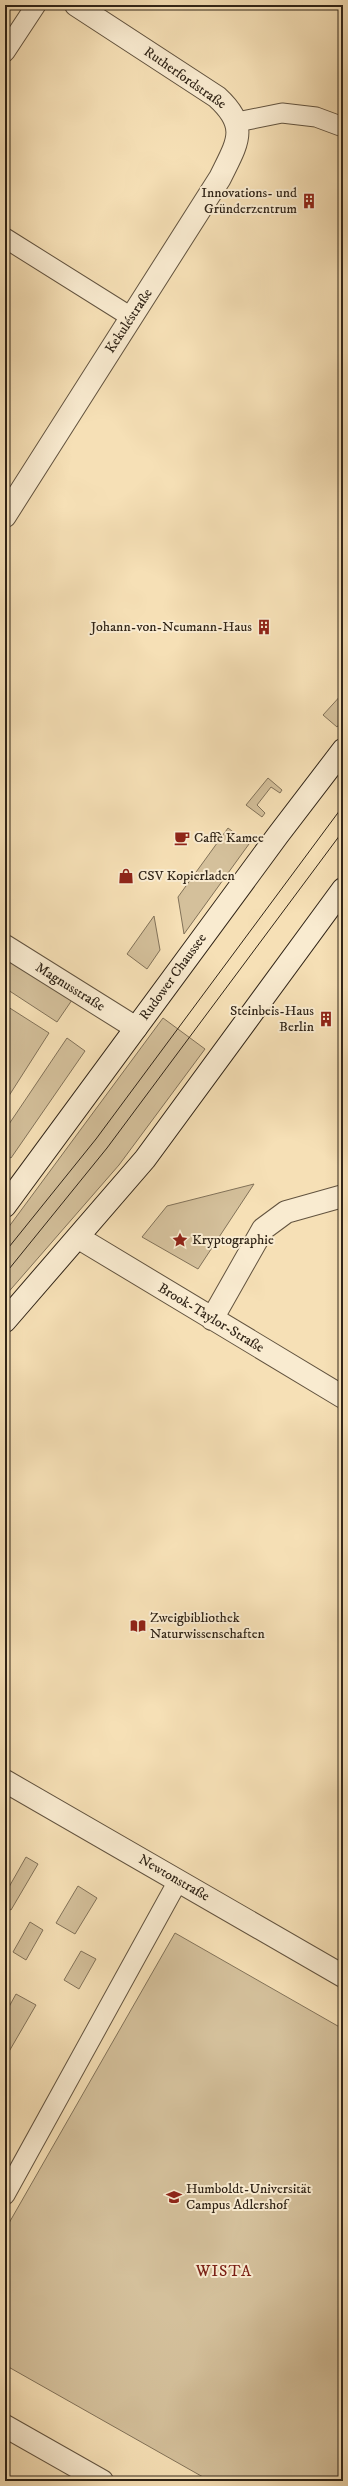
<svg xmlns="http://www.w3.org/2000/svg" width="348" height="2486" viewBox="0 0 348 2486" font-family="'IM FELL DW Pica',serif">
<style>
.green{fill:#d4c09b;stroke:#827259}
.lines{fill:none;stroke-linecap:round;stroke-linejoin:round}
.lane-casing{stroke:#62533f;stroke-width:21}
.street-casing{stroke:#62533f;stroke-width:24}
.secondary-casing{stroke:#302417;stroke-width:24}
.lane{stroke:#f9ebd0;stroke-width:19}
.street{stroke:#f9ebd0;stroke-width:22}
.secondary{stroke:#f9ebd0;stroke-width:22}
.tram{stroke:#302417;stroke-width:1}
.labels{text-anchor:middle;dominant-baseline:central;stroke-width:4;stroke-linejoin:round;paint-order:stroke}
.street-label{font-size:14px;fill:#302417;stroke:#f9ebd0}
.poi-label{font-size:14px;fill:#302417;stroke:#f9ebd0;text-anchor:start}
.quarter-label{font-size:16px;letter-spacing:1px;fill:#7a1f14;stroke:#f9ebd0}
</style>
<rect width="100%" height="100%" fill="#f6e0b6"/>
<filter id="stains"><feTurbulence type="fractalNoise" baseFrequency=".005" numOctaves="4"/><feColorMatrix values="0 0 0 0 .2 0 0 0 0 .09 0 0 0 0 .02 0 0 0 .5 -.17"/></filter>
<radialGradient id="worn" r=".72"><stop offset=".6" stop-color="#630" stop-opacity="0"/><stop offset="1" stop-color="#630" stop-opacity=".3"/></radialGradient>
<path class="green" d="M 343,693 L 343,719 L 337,727 L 323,715 Z
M 268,778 L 282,790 L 280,793 L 271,787 L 257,805 L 265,813 L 262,817 L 246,805 Z
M 228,828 L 249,844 L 184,934 L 178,897 Z
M 154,916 L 160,950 L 147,969 L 127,954 Z
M 5,958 L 72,1000 L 57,1022 L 5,988 Z
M 5,1005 L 49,1033 L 5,1102 Z
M 163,1018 L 205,1049 L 119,1165 L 5,1296 L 5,1232 Z
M 67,1038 L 85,1051 L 11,1158 L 5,1154 L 5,1130 Z
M 254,1184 L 198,1269 L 142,1237 L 167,1206 Z
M 26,1857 L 38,1864 L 11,1910 L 5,1907 L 5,1894 Z
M 78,1886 L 97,1898 L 75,1934 L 56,1923 Z
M 30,1922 L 43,1930 L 26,1960 L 13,1952 Z
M 175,1933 L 343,2029 L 343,2481 L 210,2481 L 5,2365 L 5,2230 Z
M 81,1951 L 96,1959 L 79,1989 L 64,1980 Z
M 16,1994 L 36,2005 L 7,2055 L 5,2054 L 5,2014 Z"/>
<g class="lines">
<defs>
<path id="lane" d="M 5,52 L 36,5
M 237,122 L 282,113 L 316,117 L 343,127
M 5,238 L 131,317
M 5,2195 L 178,1881"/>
<path id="street" d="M 5,516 L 220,178 C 237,143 250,127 217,97 L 76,5
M 5,946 L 136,1028
M 79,1238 L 343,1397
M 212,1319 L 263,1229 L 286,1212 L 343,1196
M 5,1781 L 343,1976
M 5,2426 L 102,2481"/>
<path id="secondary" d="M 5,1206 L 278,835 L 343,750
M 5,1321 L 145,1159 L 343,889"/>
</defs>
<use href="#lane" class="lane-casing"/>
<use href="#street" class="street-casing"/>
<use href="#secondary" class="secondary-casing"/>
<use href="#lane" class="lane"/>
<use href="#street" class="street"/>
<use href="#secondary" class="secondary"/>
<path class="tram" d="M 5,1252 L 96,1139 L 343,806
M 5,1274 L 107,1148 L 343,831"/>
</g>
<defs>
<symbol id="building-bare" viewBox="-9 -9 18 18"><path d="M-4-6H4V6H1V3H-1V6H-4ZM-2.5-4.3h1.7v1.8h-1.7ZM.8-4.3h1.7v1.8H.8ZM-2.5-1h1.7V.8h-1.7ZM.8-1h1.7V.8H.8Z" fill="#8f2418" stroke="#f9ebd0" stroke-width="2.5" paint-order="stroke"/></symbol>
<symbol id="cafe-bare" viewBox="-9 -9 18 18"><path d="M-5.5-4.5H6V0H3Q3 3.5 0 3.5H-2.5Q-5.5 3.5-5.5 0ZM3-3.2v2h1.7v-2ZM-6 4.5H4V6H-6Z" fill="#8f2418" stroke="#f9ebd0" stroke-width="2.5" paint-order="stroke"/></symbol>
<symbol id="shop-bare" viewBox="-9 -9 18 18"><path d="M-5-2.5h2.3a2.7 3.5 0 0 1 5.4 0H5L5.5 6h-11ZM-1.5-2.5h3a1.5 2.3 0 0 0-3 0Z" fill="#8f2418" stroke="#f9ebd0" stroke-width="2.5" paint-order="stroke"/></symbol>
<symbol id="sight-bare" viewBox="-9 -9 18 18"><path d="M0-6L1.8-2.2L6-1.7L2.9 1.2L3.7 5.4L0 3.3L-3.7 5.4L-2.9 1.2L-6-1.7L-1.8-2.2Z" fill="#8f2418" stroke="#f9ebd0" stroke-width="2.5" paint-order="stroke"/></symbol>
<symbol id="library-bare" viewBox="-9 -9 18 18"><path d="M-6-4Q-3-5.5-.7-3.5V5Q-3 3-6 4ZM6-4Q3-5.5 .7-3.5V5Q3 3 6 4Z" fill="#8f2418" stroke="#f9ebd0" stroke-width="2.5" paint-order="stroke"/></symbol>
<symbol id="university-bare" viewBox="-9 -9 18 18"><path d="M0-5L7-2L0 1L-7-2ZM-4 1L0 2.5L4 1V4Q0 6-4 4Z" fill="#8f2418" stroke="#f9ebd0" stroke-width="2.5" paint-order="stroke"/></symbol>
</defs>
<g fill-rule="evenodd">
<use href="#building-bare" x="298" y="190" width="22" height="22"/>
<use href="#building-bare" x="253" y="616" width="22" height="22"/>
<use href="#cafe-bare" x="171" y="827" width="22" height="22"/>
<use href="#shop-bare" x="115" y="865" width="22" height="22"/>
<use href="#building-bare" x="315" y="1008" width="22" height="22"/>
<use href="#sight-bare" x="169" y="1229" width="22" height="22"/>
<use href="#library-bare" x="127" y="1615" width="22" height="22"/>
<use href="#university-bare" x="163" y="2186" width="22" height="22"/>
</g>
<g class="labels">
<g class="street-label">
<text transform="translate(185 78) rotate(35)">Rutherfordstraße</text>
<text transform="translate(129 321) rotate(-57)">Kekuléstraße</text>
<text transform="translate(173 977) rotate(-54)">Rudower Chaussee</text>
<text transform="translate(70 987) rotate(32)">Magnusstraße</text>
<text transform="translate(211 1318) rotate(31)">Brook-Taylor-Straße</text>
<text transform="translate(174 1878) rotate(30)">Newtonstraße</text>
</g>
<g class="poi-label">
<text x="297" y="193" text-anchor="end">Innovations- und<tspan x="297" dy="16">Gründerzentrum</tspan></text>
<text x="252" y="627" text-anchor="end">Johann-von-Neumann-Haus</text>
<text x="194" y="838">Caffè Kamee</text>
<text x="138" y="876">CSV Kopierladen</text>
<text x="314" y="1011" text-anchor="end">Steinbeis-Haus<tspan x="314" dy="16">Berlin</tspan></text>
<text x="192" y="1240">Kryptographie</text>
<text x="150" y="1618">Zweigbibliothek<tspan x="150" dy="16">Naturwissenschaften</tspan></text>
<text x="186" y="2189">Humboldt-Universität<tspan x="186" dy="16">Campus Adlershof</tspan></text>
</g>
<g class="quarter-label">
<text x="224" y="2271">WISTA</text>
</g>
</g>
<rect width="348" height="2486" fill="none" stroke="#f6e0b6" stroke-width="20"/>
<rect x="6" y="6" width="336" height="2474" fill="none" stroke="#302417" stroke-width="2"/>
<rect x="10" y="10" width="328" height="2466" fill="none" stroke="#302417"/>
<rect width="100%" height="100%" filter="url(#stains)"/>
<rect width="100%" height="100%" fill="url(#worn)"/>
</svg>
